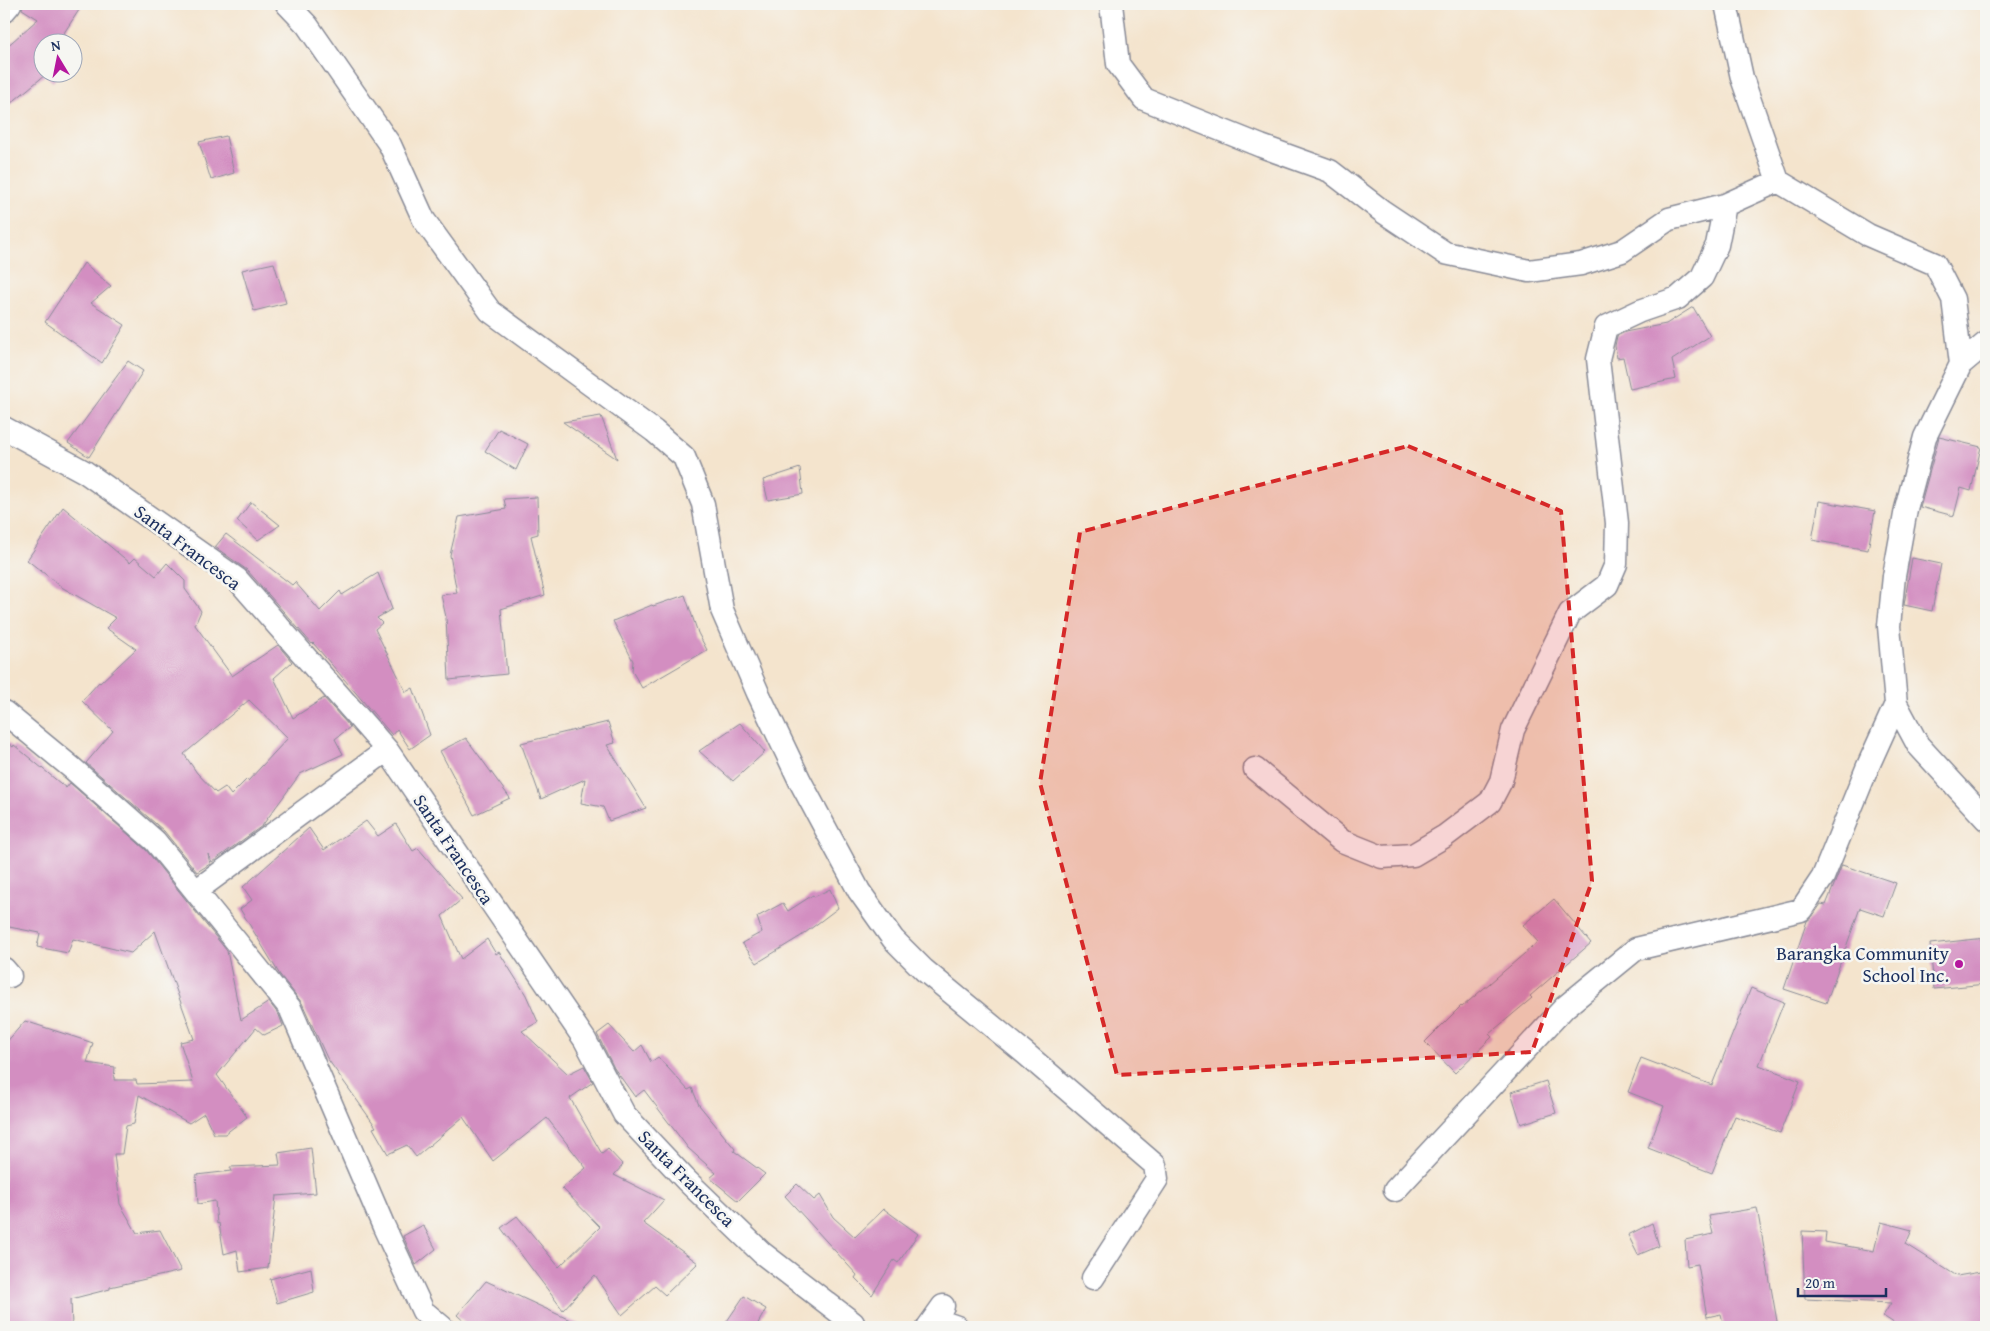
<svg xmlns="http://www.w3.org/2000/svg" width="1990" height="1331" viewBox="0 0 1990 1331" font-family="'Gentium Book Plus',serif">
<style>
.building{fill:#d38ec1;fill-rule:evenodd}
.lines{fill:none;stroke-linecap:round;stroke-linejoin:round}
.minor-casing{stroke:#888a96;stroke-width:25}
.minor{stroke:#fff;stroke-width:22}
.marked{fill:#d62828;fill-opacity:0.2;stroke:#d62828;stroke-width:4;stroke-dasharray:10 6;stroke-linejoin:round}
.poi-dot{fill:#b5179e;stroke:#f6f6f2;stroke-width:2}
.labels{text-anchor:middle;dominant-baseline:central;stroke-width:5;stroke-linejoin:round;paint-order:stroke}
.street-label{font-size:19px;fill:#1b2f5e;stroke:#f6f6f2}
.poi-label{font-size:19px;fill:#1b2f5e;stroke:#f6f6f2;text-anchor:end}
</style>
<rect width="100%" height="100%" fill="#f6f6f2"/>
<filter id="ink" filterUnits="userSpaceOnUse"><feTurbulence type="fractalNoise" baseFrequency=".02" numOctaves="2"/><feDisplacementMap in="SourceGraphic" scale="10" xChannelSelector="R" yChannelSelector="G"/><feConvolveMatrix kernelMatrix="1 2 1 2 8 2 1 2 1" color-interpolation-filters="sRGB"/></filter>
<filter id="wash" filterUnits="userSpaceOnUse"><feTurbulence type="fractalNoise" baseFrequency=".0096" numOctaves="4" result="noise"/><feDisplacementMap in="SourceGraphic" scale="20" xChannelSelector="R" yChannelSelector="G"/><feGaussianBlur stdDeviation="1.12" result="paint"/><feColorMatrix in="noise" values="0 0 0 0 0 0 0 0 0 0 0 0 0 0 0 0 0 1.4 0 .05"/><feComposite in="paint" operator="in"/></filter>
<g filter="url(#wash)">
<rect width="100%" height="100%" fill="#f4e4cd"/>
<g id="blocks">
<path class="building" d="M 23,4 L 83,4 L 58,42 L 42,42 L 42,72 L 60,72 L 53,82 L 45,75 L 4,109 L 4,49 L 38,19 L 22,9 Z
M 226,136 L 234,173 L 211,180 L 199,142 Z
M 84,263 L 111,286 L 91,303 L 125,325 L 102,363 L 45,322 Z
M 274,263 L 286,303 L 254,311 L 242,270 Z
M 1693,307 L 1710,336 L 1672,360 L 1676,379 L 1630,389 L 1623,357 L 1617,358 L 1615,346 L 1617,336 L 1625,332 L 1666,324 Z
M 128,361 L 143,371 L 89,457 L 68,443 Z
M 601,416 L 617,459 L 563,422 Z
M 499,429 L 528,444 L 516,470 L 485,451 Z
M 1939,437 L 1981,447 L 1971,491 L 1961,488 L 1954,516 L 1920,507 Z
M 800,468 L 803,494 L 768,500 L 763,480 Z
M 537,497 L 538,534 L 531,536 L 545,595 L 501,609 L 507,674 L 449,680 L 446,617 L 441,595 L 457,593 L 450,555 L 459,517 L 506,509 L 504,499 Z
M 1819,501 L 1875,511 L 1868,550 L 1812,540 Z
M 251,502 L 280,525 L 258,540 L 237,521 Z
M 63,507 L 130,563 L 135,558 L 156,576 L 167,563 L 185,581 L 185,589 L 201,611 L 195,625 L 232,676 L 278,645 L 292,662 L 274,678 L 293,718 L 324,698 L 350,727 L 335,739 L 343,754 L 300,774 L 262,826 L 212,862 L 208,854 L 210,864 L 197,872 L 164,831 L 86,763 L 113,731 L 82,701 L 99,682 L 100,683 L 136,649 L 106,628 L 116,618 L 63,588 L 27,560 ZM 249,700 L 288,738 L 248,781 L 247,779 L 231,795 L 225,787 L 216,793 L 197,773 L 184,754 Z
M 226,534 L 292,585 L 295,582 L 320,611 L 340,591 L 342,595 L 378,573 L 392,609 L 377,618 L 382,623 L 375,629 L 406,692 L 413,688 L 430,735 L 410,749 L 397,729 L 392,735 L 313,643 L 312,644 L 247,570 L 215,547 Z
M 1912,558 L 1941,564 L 1932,611 L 1904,605 Z
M 685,595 L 698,633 L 707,650 L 642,688 L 632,671 L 633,661 L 613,621 L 652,605 L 653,606 Z
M 608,722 L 615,743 L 607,745 L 646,808 L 609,821 L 603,807 L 581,803 L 585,779 L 541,799 L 521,743 Z
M 740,723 L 765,752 L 733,781 L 699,751 Z
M 466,738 L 510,798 L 474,815 L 440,751 Z
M 4,740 L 13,747 L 14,745 L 66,788 L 70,783 L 146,850 L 227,951 L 241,1020 L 269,1002 L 279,1015 L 283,1026 L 264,1035 L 256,1028 L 217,1075 L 247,1117 L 225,1134 L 214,1134 L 204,1113 L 189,1123 L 139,1095 L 134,1124 L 126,1126 L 122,1154 L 114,1154 L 120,1204 L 137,1233 L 160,1230 L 181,1271 L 110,1287 L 110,1289 L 71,1299 L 72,1327 L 4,1327 L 4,1045 L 25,1021 L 93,1043 L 87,1063 L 115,1067 L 114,1080 L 136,1080 L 137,1084 L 193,1082 L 180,1042 L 194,1039 L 155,931 L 131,953 L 73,939 L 68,953 L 37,947 L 40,933 L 4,926 Z
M 366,821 L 378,836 L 396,824 L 413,851 L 418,848 L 462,899 L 442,916 L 461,959 L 487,939 L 496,954 L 499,952 L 526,995 L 538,1022 L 522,1031 L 568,1074 L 584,1066 L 593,1082 L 570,1098 L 602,1154 L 608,1149 L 623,1165 L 614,1175 L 664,1200 L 643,1223 L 698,1263 L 665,1295 L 655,1286 L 622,1315 L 595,1275 L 563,1310 L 501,1228 L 517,1216 L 559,1267 L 600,1227 L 562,1188 L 586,1168 L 547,1118 L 493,1161 L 463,1117 L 416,1157 L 407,1145 L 388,1154 L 373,1128 L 376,1127 L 327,1058 L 302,1003 L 280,975 L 240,909 L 252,900 L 243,887 L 309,828 L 324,850 Z
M 1842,865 L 1896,883 L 1884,916 L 1860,908 L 1826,1003 L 1784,989 L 1807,921 L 1812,917 L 1821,904 L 1826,905 Z
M 830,889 L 838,908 L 801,936 L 757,963 L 742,943 L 762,932 L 757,917 L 783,903 L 788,911 L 813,895 L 814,897 Z
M 1554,899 L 1591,943 L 1530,996 L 1532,998 L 1489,1034 L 1492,1037 L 1455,1073 L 1425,1042 L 1461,1006 L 1462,1007 L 1538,942 L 1523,925 Z
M 1986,938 L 1986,984 L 1934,989 L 1930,944 Z
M 1751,988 L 1784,1002 L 1759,1065 L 1800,1081 L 1780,1133 L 1735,1116 L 1712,1173 L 1648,1148 L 1664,1106 L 1628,1092 L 1641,1058 L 1712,1085 Z
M 609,1025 L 634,1052 L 642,1045 L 651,1062 L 658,1057 L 688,1090 L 692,1088 L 699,1105 L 735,1149 L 734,1151 L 765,1174 L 738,1201 L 710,1178 L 716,1173 L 688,1148 L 644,1090 L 635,1097 L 614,1068 L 597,1034 Z
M 1546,1081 L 1556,1113 L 1521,1124 L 1511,1092 Z
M 311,1148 L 316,1193 L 276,1196 L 268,1268 L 240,1272 L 237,1250 L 224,1254 L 219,1223 L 217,1224 L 215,1201 L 198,1204 L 196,1175 L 232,1171 L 230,1167 L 280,1165 L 278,1153 Z
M 797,1184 L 814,1200 L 820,1195 L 833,1217 L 855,1237 L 884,1209 L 918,1234 L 898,1263 L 894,1260 L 872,1295 L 855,1278 L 857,1275 L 785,1196 Z
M 1757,1208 L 1778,1327 L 1724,1327 L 1721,1314 L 1707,1317 L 1698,1264 L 1687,1266 L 1685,1240 L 1713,1234 L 1709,1216 Z
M 1881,1222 L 1912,1230 L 1906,1244 L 1957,1276 L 1986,1271 L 1986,1327 L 1900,1327 L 1883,1316 L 1891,1303 L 1805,1299 L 1802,1231 L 1826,1232 L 1825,1242 L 1874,1251 Z
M 1652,1223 L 1659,1246 L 1638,1255 L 1628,1235 Z
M 423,1225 L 436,1249 L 416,1265 L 403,1236 Z
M 311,1268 L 314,1292 L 277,1303 L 270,1279 Z
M 486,1281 L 585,1327 L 470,1327 L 457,1315 Z
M 744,1296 L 766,1309 L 756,1327 L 723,1327 Z"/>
</g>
</g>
<g filter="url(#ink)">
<use href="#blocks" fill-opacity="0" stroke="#888a96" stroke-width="1"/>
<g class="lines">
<defs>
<path id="minor" d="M 287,4 L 307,25 L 390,145 L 424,220 L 490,311 L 654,431 L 684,457 L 703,504 L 722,610 L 758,693 L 800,781 L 859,891 L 893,939 L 924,970 L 1026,1054 L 1155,1165 L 1157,1179 L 1093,1278
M 1111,4 L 1118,64 L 1144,99 L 1261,146 L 1330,171 L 1382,211 L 1445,253 L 1529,271 L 1581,264 L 1622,251 L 1669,219 L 1725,205 L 1778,181
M 1726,4 L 1742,78 L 1778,181 L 1868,235 L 1935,264 L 1953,299 L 1961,364
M 4,11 L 10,4
M 1986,343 L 1961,364 L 1925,437 L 1906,509 L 1894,576 L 1889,626 L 1896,704 L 1918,745 L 1986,819
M 4,428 L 85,472 L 237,579 L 387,750 L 585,1040 L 624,1114 L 686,1180 L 762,1253 L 853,1323
M 4,712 L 72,768 L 155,841 L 290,1008 L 384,1227 L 423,1311 L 442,1327
M 1255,769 L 1342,841 L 1382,857 L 1413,855 L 1445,836 L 1490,802 L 1501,781 L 1513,730 L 1570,613 L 1607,585 L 1616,564 L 1617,523 L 1598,359 L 1606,327 L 1640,311 L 1678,298 L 1702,277 L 1717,245 L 1725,205
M 197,890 L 387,750
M 4,969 L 10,976
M 1395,1190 L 1565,1007 L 1636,949 L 1801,910 L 1823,877 L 1868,766 L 1896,704
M 934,1319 L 957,1327
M 928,1327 L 943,1306"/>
</defs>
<use href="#minor" class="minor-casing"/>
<use href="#minor" class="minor"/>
</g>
</g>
<path class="marked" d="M 1408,446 L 1561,511 L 1592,881 L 1532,1052 L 1117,1075 L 1040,783 L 1080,532 Z"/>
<circle class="poi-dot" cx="1959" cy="964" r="5"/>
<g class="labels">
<g class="street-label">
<text transform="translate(188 547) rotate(37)">Santa Francesca</text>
<text transform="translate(454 849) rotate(56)">Santa Francesca</text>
<text transform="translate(687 1178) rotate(45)">Santa Francesca</text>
</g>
<g class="poi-label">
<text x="1949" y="953">Barangka Community<tspan x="1949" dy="22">School Inc.</tspan></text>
</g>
</g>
<rect width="1990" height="1331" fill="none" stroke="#f6f6f2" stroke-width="20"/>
<g transform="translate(58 58) rotate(350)"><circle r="24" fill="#f6f6f2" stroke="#9ea6b7"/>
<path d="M0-4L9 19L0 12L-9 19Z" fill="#b5179e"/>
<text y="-8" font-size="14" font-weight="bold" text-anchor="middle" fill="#1b2f5e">N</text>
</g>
<path d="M1798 1288v8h88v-8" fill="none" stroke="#1b2f5e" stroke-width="2.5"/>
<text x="1805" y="1288" font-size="15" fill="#1b2f5e" stroke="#f6f6f2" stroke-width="4" paint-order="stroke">20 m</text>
</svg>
